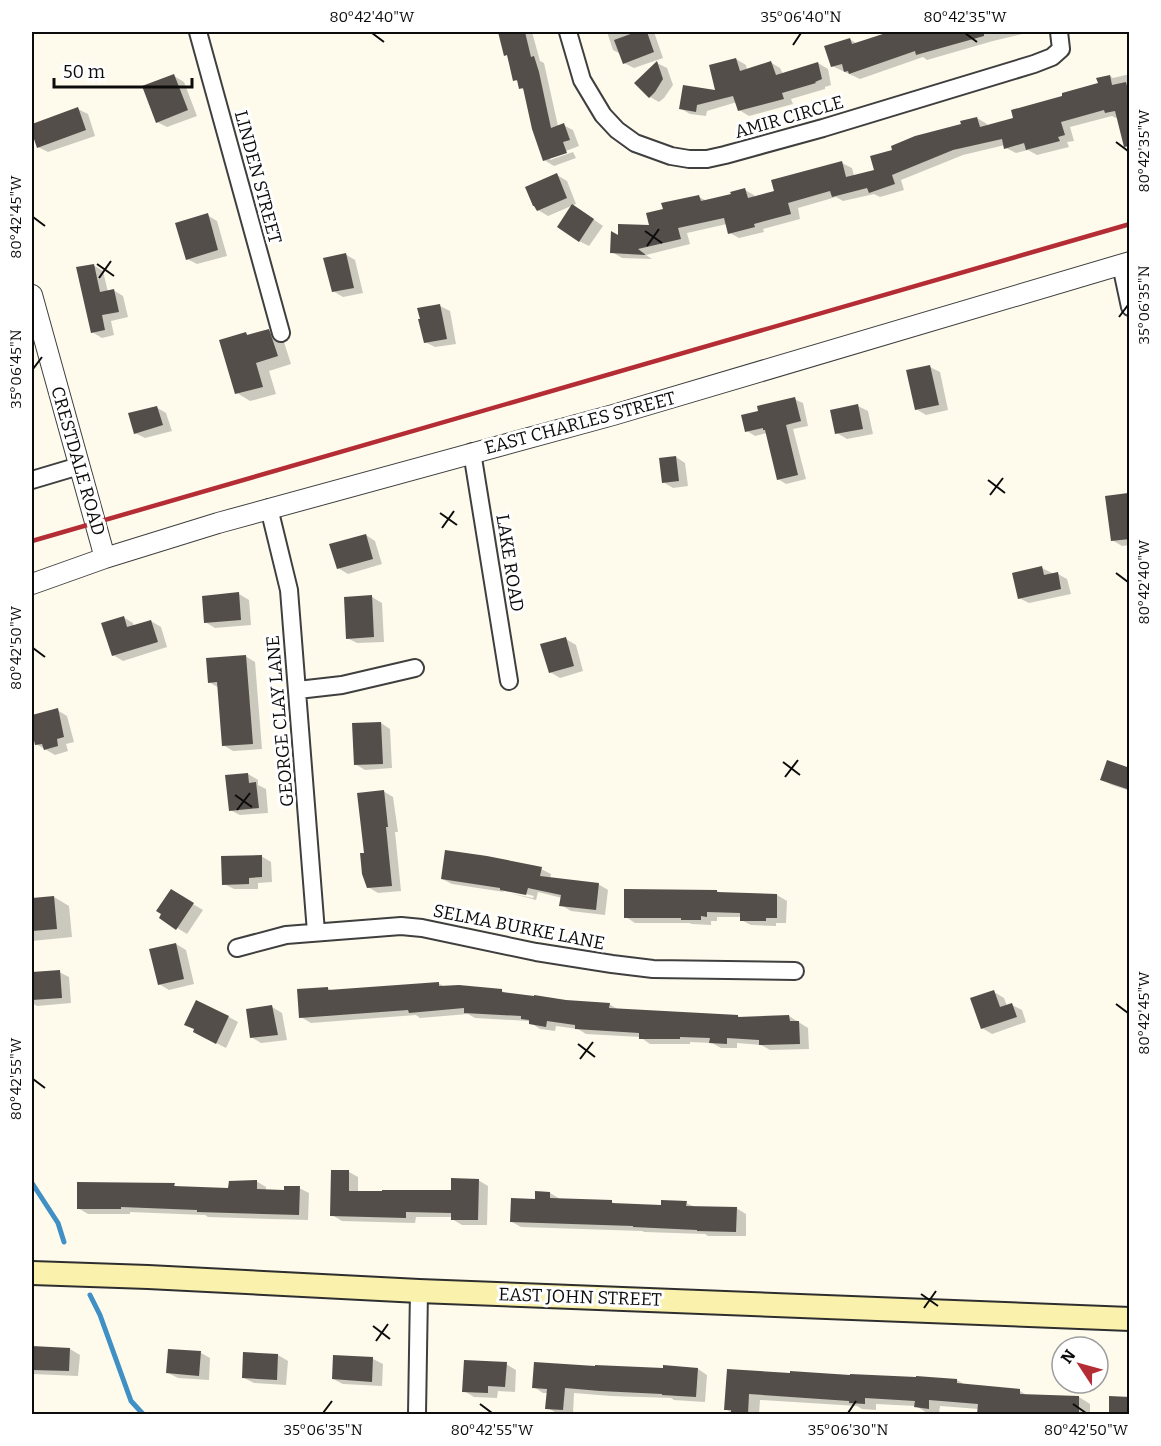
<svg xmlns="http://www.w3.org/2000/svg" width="1161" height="1446" viewBox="0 0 1161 1446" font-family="Bitter,serif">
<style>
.shadow{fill:#0003}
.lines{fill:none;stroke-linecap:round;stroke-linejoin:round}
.stream{stroke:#4090c5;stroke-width:5}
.building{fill:#544e4a}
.minor-casing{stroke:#3f3f3f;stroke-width:20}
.tertiary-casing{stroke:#3f3f3f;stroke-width:22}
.secondary-casing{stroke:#2e2e2e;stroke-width:26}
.minor{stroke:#fff;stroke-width:16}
.tertiary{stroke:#fff;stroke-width:20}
.secondary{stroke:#faf1ac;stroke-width:22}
.rail{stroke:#b42d34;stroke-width:4.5}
.ticks{fill:none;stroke:#0c0c0c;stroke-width:2}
.labels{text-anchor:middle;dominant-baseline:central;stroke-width:6;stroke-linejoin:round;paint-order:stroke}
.street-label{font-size:18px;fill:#0c0c0c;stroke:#fff}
.neatline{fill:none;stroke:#0c0c0c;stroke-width:2}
.ticks-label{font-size:15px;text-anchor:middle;fill:#0c0c0c}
</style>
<rect width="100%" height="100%" fill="#fefbed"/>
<path class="shadow" d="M 500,32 L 532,32 L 540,61 L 544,63 L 558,126 L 563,125 L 573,130 L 579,146 L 550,157 L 550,160 L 573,152 L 576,158 L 554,166 L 544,160 L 525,90 L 520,88 L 519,82 L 515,80 L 509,56 L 506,55 Z
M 607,32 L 654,32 L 663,58 L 634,68 L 624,63 L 621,54 L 613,50 Z
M 893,32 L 1027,32 L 1027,33 L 993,41 L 927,60 L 923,57 L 860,79 L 832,66 L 850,39 L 857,44 Z
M 736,59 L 746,65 L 747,70 L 770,62 L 780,68 L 783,74 L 818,63 L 828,69 L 831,85 L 825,87 L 825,89 L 791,99 L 793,104 L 749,116 L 739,110 L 737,102 L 707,111 L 706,116 L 690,114 L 680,108 L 717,92 Z
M 657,63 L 667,68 L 673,85 L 664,98 L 659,102 L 650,97 Z
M 1130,74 L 1130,128 L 1118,117 L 1116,118 L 1112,116 L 1070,127 L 1074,141 L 1067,142 L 1069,147 L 1037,155 L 1028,150 L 1016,153 L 1006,148 L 1005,145 L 963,155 L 901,180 L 904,190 L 880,197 L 874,194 L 843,201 L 836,197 L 798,208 L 800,219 L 763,229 L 764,232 L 739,238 L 730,233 L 727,224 L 687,233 L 690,244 L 646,255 L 652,259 L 622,258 L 612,252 L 619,237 L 651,227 L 664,210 L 699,197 L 707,201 L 733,195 L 745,190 L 754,195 L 755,198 L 776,192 L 842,163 L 852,168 L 854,176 L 876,171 L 977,118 L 987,124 L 987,127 L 1015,120 L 1099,85 L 1110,76 L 1113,78 Z
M 174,76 L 184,82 L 197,116 L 167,127 L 157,122 Z
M 78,109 L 88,114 L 95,136 L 48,152 L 38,147 L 32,125 Z
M 557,175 L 567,181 L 576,204 L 548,216 L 538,210 Z
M 583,212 L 603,226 L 589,246 L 579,241 Z
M 207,215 L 217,221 L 227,256 L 197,264 L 187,259 Z
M 345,254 L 355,260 L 363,293 L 343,297 L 333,291 Z
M 93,265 L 103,271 L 108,292 L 113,290 L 123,296 L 128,317 L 111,321 L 114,335 L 102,338 L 92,332 Z
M 440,306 L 450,311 L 456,344 L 435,347 L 425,342 Z
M 269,331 L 283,339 L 291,364 L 269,371 L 276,394 L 250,401 L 237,393 L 246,334 L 250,336 Z
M 930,367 L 940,372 L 948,410 L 926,415 L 916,409 Z
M 794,399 L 803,403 L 808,426 L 793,429 L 806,479 L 786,484 L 778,479 L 767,433 L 755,436 L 747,431 L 760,412 Z
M 858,406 L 868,411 L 873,434 L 847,439 L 837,433 Z
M 156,407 L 166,413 L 172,431 L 145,438 L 135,433 Z
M 676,457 L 685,463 L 688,486 L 673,488 L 663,482 Z
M 1128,494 L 1130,495 L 1130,545 L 1122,546 L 1112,540 Z
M 366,535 L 375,541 L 382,564 L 348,574 L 338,568 Z
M 1042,568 L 1052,573 L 1058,574 L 1067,579 L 1071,594 L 1029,603 L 1019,598 Z
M 239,594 L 249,600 L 251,625 L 215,628 L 205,622 Z
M 372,597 L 382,603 L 384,642 L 357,643 L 347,638 Z
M 123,617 L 133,623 L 134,627 L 151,621 L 161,627 L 167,647 L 123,661 L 113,655 Z
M 566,639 L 576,645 L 583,671 L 560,678 L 550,672 Z
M 245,656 L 255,662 L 262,749 L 233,751 L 223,745 L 219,688 L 209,682 Z
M 57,710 L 67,716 L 74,742 L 66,744 L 68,751 L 55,755 L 36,744 L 32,724 L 32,716 Z
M 381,723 L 390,729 L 392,768 L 365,770 L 355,764 Z
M 1130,769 L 1130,791 L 1112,785 L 1102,780 Z
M 248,774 L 258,780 L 258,785 L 266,789 L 268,813 L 240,815 L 230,810 Z
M 383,791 L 393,797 L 398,832 L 395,832 L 401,891 L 378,893 L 368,887 L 366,854 Z
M 261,856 L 271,862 L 272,882 L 258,883 L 258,889 L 234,889 L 224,884 Z
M 541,869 L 551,874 L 550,879 L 598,884 L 608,890 L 605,915 L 571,911 L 561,905 L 562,898 L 538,892 L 536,900 L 509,893 L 533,898 L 534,896 L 500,888 L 504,892 L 452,884 L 442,879 Z
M 171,891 L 203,910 L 187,934 L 161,918 Z
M 717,891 L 722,894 L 777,895 L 787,901 L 786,923 L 776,923 L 776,926 L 751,925 L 741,920 L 741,917 L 717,917 L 717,921 L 711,921 L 711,925 L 692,924 L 689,923 L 635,923 L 626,917 Z
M 54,897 L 69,906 L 72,937 L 32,941 L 32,899 Z
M 176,944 L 186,950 L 194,984 L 169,990 L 159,984 Z
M 59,972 L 69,977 L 71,1003 L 37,1006 L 32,1003 L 32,974 Z
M 438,983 L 445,987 L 502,991 L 507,994 L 565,1001 L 609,1004 L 619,1010 L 738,1016 L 741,1018 L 789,1016 L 808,1028 L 809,1049 L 770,1050 L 761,1045 L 737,1043 L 737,1048 L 721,1048 L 712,1043 L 690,1042 L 690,1044 L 650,1044 L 640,1037 L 586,1034 L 578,1029 L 556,1026 L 555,1031 L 540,1029 L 528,1021 L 475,1018 L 468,1014 L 420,1018 L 416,1015 L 311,1023 L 301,1017 L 328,988 L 332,991 Z
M 994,992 L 1004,998 L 1007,1006 L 1012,1005 L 1022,1010 L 1026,1022 L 992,1034 L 982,1028 Z
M 272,1007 L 282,1013 L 287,1040 L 261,1043 L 251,1037 Z
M 229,1017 L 238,1022 L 226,1048 L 204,1037 Z
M 349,1172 L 358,1177 L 358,1193 L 453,1192 L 478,1180 L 488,1186 L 487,1225 L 462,1225 L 452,1219 L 452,1217 L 416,1217 L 415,1223 L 342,1221 L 332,1215 Z
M 256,1181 L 266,1187 L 266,1191 L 285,1192 L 299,1188 L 309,1193 L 308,1220 L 208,1217 L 205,1215 L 130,1212 L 130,1214 L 88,1214 L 78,1208 L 174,1185 L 180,1188 L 230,1190 Z
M 550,1193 L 560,1199 L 612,1202 L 617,1205 L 662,1206 L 686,1203 L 695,1207 L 736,1208 L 746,1214 L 746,1236 L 708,1236 L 705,1234 L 644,1232 L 642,1231 L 521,1227 L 512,1222 L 536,1201 Z
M 32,1347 L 70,1349 L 80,1355 L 78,1376 L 32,1374 Z
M 201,1353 L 210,1358 L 209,1380 L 178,1378 L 168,1373 Z
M 278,1355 L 288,1361 L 286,1385 L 254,1383 L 244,1378 Z
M 373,1359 L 383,1364 L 382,1386 L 343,1384 L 333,1379 Z
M 506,1364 L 516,1370 L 515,1392 L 498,1391 L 497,1398 L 474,1397 L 464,1391 Z
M 698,1369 L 707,1375 L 705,1402 L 674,1400 L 671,1398 L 611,1396 L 574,1393 L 573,1414 L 557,1413 L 547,1408 L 548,1393 L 543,1393 L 534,1387 Z
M 728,1371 L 957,1380 L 967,1386 L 1020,1391 L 1028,1396 L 1079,1397 L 1090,1404 L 1090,1414 L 978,1414 L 979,1409 L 940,1406 L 939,1414 L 927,1413 L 916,1406 L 876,1404 L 876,1410 L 862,1409 L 857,1406 L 760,1400 L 759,1414 L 732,1414 L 732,1413 L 725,1409 Z"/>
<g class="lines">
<path class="stream" d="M 32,1183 L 58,1223 L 64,1242
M 90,1295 L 100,1315 L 131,1401 L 143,1414"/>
</g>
<path class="building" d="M 498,32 L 525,32 L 531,57 L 534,56 L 539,72 L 551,128 L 564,123 L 570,140 L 563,142 L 567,153 L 543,161 L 532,129 L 523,88 L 519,89 L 517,80 L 513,81 L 507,55 L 504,56 Z
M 636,32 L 647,32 L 654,52 L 623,64 L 614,40 Z
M 889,32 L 984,32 L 984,36 L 916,55 L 915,51 L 849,74 L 848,71 L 844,72 L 842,64 L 831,67 L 824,46 L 850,38 L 852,44 Z
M 736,58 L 740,71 L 771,61 L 776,75 L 818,62 L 822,79 L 815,82 L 816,83 L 782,93 L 784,99 L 738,111 L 733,96 L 697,105 L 696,112 L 679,109 L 683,85 L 715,90 L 709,65 Z
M 657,61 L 663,79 L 655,92 L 649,98 L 634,83 Z
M 174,74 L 188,110 L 156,123 L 142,86 Z
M 1110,75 L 1112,85 L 1126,82 L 1130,98 L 1130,146 L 1124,147 L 1115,111 L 1105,113 L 1104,110 L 1061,122 L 1065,135 L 1058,137 L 1060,141 L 1026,150 L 1024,143 L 1004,149 L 1002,139 L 953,150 L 892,175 L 895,184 L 869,193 L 867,188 L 832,197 L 830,191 L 788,203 L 791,214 L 754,224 L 755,227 L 728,234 L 724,218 L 678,228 L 681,239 L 638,249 L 646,255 L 610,253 L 611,231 L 618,235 L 618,224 L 649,225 L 646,213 L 663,209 L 661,203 L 699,195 L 701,201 L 731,194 L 730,192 L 745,188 L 748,198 L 774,191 L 771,180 L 842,161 L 846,177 L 874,170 L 870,156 L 892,150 L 891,146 L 915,136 L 961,124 L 960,121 L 977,117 L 980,127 L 1013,118 L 1011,110 L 1062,96 L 1062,93 L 1098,83 L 1096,78 Z
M 78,107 L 86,130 L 37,148 L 32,133 L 32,124 Z
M 557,173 L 567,198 L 537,211 L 534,206 L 533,206 L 525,187 Z
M 572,204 L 594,219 L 579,242 L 557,227 Z
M 208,213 L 218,250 L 186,260 L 175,223 Z
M 346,253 L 354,288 L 332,292 L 323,258 Z
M 94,264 L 100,292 L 114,289 L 119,312 L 102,315 L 105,330 L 91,333 L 76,267 Z
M 440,304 L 447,339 L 424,343 L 418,319 L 420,319 L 417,308 Z
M 269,329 L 278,356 L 256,363 L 263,387 L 235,394 L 219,340 L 246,332 L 247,335 Z
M 930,365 L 939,405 L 915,410 L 906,370 Z
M 795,397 L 801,421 L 786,425 L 798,475 L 777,480 L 765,430 L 763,430 L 763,428 L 745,432 L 741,415 L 758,411 L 757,406 Z
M 858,404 L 863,429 L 835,434 L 830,410 Z
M 157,406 L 163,425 L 134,434 L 128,413 Z
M 676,456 L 679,481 L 662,483 L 659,458 Z
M 1128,493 L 1130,539 L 1111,541 L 1105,496 Z
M 366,534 L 373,559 L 337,569 L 329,544 Z
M 1042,566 L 1044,575 L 1058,572 L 1061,589 L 1018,599 L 1012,573 Z
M 239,592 L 241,620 L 204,623 L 202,596 Z
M 372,595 L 374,637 L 346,639 L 344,597 Z
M 124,616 L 127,627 L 151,620 L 158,642 L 112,656 L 101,623 Z
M 566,637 L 574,666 L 549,673 L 540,644 Z
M 246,655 L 253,744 L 222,746 L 217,682 L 208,683 L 206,658 Z
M 58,708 L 64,737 L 57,739 L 58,746 L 44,750 L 42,744 L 35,745 L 32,731 L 32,715 Z
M 381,722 L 383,764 L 354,765 L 352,723 Z
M 1107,760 L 1130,768 L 1130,790 L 1100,780 Z
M 248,773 L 249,783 L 256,782 L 259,808 L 229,811 L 225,775 Z
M 384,790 L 388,827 L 386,827 L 392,886 L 367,888 L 362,874 L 360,853 L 364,853 L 357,793 Z
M 445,850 L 487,856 L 542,867 L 540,876 L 599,883 L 596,910 L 559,906 L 561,895 L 528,888 L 526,895 L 500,890 L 500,888 L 441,879 Z
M 262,855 L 262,877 L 249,878 L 249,884 L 222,885 L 221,856 Z
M 171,889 L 194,903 L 176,930 L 159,918 L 161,914 L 156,911 Z
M 624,889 L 717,890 L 717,892 L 777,894 L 777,918 L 766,918 L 766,921 L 740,921 L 740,913 L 707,912 L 707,917 L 701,916 L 701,920 L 681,920 L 681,918 L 624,918 Z
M 54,896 L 57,929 L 32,931 L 32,898 Z
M 176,943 L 184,979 L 158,985 L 149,949 Z
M 60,970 L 62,998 L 32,1000 L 32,972 Z
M 439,982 L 439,986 L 459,985 L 502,989 L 502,992 L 534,996 L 534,995 L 566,1000 L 610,1003 L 609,1008 L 738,1015 L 738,1017 L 789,1015 L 790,1021 L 799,1021 L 800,1044 L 759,1045 L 759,1040 L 727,1038 L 727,1044 L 709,1043 L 710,1038 L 680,1037 L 680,1039 L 639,1039 L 639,1033 L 575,1029 L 575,1025 L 547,1021 L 546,1027 L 529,1024 L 529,1020 L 521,1019 L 521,1016 L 464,1013 L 464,1008 L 409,1013 L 408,1010 L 299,1018 L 297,989 L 328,987 L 328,990 Z
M 994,990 L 1000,1007 L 1012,1003 L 1017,1017 L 981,1029 L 970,998 Z
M 196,1000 L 229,1016 L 216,1044 L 193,1032 L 194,1029 L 184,1025 Z
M 272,1005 L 278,1035 L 250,1038 L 246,1009 Z
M 331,1170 L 349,1170 L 349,1191 L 382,1191 L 382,1190 L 451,1190 L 451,1178 L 479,1179 L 478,1220 L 451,1220 L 451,1213 L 406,1212 L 406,1218 L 330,1216 Z
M 257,1180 L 257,1189 L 284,1190 L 284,1186 L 300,1186 L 299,1215 L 197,1212 L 197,1210 L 121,1207 L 121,1209 L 77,1209 L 77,1182 L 175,1183 L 174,1186 L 228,1188 L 229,1181 Z
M 535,1191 L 550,1192 L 550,1198 L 612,1200 L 612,1203 L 661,1205 L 661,1200 L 687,1201 L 686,1206 L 737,1207 L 736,1232 L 697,1231 L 697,1230 L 633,1227 L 633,1226 L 510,1222 L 511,1198 L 535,1199 Z
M 32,1346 L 70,1348 L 69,1371 L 32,1370 Z
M 168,1349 L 201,1351 L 199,1376 L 166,1373 Z
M 243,1352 L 278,1354 L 277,1380 L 242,1378 Z
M 333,1355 L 373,1357 L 372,1382 L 332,1379 Z
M 464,1360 L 507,1362 L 505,1387 L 488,1386 L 488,1393 L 462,1392 Z
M 534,1362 L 595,1366 L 595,1365 L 663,1368 L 663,1365 L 698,1368 L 696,1397 L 662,1395 L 662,1394 L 600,1391 L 565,1388 L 563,1410 L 545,1409 L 547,1389 L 532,1388 Z
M 727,1369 L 790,1373 L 790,1371 L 850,1375 L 850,1374 L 916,1377 L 916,1376 L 957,1379 L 957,1383 L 1020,1389 L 1020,1394 L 1079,1396 L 1079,1414 L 1032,1414 L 1010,1412 L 1010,1414 L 977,1414 L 978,1404 L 929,1400 L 929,1409 L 914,1407 L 915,1401 L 865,1398 L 865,1404 L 849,1403 L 849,1401 L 749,1394 L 748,1414 L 731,1414 L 731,1410 L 724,1410 Z
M 1109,1396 L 1130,1397 L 1130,1414 L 1109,1414 Z"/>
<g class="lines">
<defs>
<path id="minor" d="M 198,32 L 281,333
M 568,32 L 582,80 L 603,115 L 617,130 L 635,143 L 671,156 L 689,159 L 707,159 L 725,155 L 823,128 L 1034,64 L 1052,57 L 1061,49 L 1059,32
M 1121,265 L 1130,307
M 472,452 L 509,681
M 32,480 L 79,466
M 269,508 L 289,590 L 316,932
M 298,690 L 342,685 L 415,668
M 237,948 L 286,935 L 401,926 L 422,928 L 536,952 L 612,964 L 653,969 L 795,971
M 417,1414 L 419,1291"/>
<path id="tertiary" d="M 32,295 L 105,558
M 32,584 L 105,558 L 218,523 L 613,415 L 1130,262"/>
<path id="secondary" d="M 32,1273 L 148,1277 L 419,1291 L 1130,1319"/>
</defs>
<use href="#minor" class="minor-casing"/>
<use href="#tertiary" class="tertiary-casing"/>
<use href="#secondary" class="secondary-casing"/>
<use href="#minor" class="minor"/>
<use href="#tertiary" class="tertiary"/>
<use href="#secondary" class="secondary"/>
<path class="rail" d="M 32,541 L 1130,224"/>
</g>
<path class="ticks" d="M 372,33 L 384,42M 965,33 L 977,42M 793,45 L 801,33M 1116,142 L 1128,151M 33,217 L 45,226M 645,231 L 662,243M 647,246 L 659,229M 97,264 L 114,276M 99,278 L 111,261M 1119,317 L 1128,305M 33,369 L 42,357M 988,480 L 1005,493M 990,495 L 1003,478M 440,513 L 457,525M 442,528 L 454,511M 1116,573 L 1128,582M 33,648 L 45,657M 783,762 L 800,775M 785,777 L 798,760M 235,795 L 252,807M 237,810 L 250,793M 1116,1004 L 1128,1013M 578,1044 L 595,1057M 580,1059 L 593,1042M 33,1079 L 45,1088M 921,1294 L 938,1306M 924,1308 L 936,1291M 373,1326 L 390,1339M 376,1341 L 388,1324M 480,1404 L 492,1413M 1073,1404 L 1086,1413M 323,1413 L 332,1401M 848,1413 L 856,1401"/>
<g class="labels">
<g class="street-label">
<text transform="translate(789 117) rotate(-16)">AMIR CIRCLE</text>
<text transform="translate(258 177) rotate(75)">LINDEN STREET</text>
<text transform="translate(580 423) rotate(-15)">EAST CHARLES STREET</text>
<text transform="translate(78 461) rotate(74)">CRESTDALE ROAD</text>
<text transform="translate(510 563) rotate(81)">LAKE ROAD</text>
<text transform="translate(280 721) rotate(-95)">GEORGE CLAY LANE</text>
<text transform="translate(519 927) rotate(11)">SELMA BURKE LANE</text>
<text transform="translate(580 1297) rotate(2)">EAST JOHN STREET</text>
</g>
</g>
<rect width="1161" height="1446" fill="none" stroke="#ffffff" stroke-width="66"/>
<g transform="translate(1080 1365) rotate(306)"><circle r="28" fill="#ffffff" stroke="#9e9e9e" stroke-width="1.5"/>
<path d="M0-4.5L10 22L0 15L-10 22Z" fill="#b42d34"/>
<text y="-9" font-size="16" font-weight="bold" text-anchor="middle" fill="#0c0c0c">N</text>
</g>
<path d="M54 78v9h138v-9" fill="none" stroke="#0c0c0c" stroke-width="3"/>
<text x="63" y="78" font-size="18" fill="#0c0c0c" stroke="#ffffff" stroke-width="4.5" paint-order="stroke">50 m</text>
<rect x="33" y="33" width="1095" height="1380" class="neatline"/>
<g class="ticks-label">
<text x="372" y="22">80°42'40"W</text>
<text x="801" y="22">35°06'40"N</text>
<text x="965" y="22">80°42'35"W</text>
<text transform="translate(1144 151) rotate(-90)" y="5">80°42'35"W</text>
<text transform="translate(16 217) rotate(-90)" y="5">80°42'45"W</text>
<text transform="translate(1144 305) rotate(-90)" y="5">35°06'35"N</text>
<text transform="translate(16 369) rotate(-90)" y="5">35°06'45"N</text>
<text transform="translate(1144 582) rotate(-90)" y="5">80°42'40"W</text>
<text transform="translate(16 648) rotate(-90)" y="5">80°42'50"W</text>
<text transform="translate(1144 1013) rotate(-90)" y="5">80°42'45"W</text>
<text transform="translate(16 1079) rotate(-90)" y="5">80°42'55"W</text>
<text x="323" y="1435">35°06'35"N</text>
<text x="492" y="1435">80°42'55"W</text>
<text x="848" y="1435">35°06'30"N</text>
<text x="1086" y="1435">80°42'50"W</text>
</g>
</svg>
